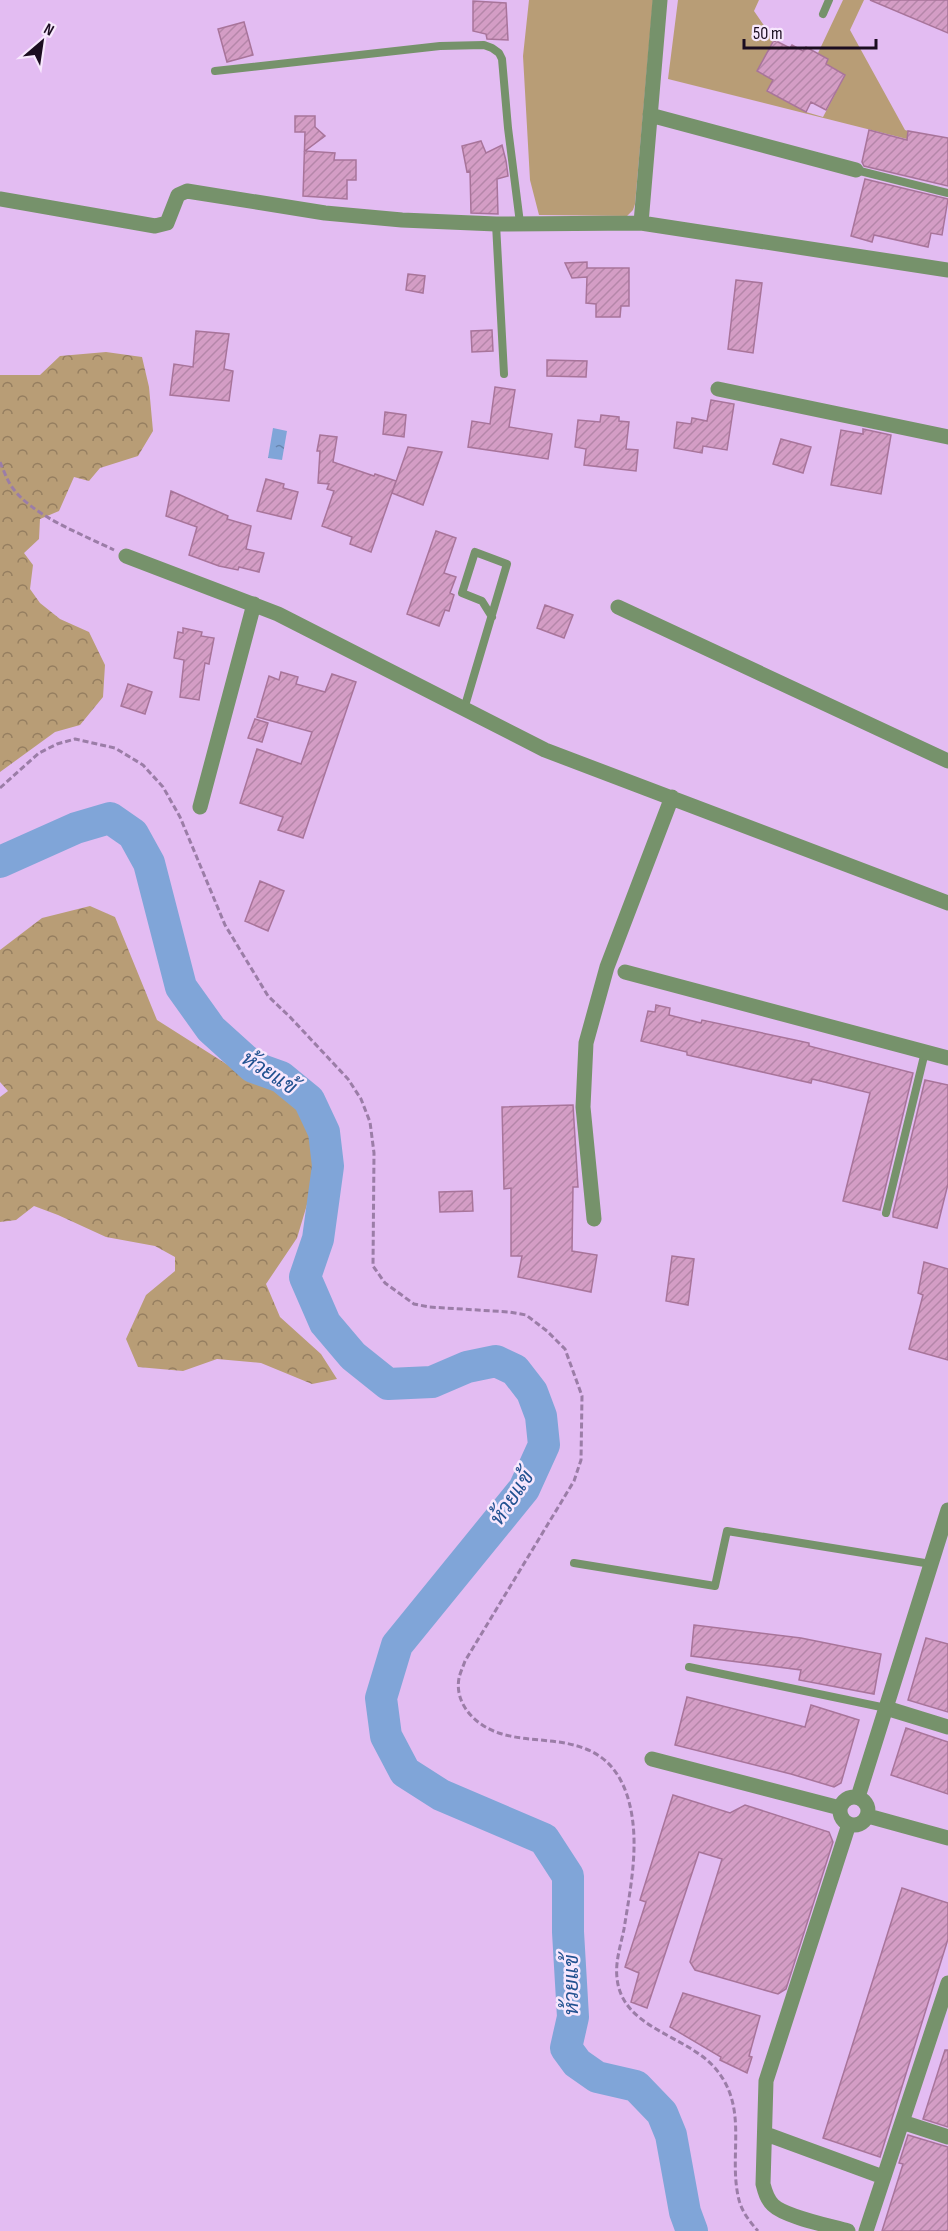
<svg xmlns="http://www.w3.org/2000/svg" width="948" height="2231" viewBox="0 0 948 2231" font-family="'Sofia Sans Condensed',Sarabun,sans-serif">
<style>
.green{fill:#b89d76}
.forest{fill:url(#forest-crowns)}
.water{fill:url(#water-ripples)}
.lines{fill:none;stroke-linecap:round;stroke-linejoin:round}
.river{stroke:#80a5d8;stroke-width:32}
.building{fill:url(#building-hatch);stroke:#a8749a;stroke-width:1.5}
.path{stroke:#9b7da7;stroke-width:3;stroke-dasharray:6 3;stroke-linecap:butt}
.service{stroke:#76926b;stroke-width:8}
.minor{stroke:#76926b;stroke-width:15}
.labels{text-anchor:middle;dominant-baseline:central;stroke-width:5;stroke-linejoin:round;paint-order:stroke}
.water-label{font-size:21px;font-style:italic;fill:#215190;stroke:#f7e7fd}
</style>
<defs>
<pattern id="forest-crowns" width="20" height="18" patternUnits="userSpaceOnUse" patternTransform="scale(1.5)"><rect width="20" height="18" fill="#b89d76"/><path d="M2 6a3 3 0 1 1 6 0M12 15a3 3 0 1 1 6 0" fill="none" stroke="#957e60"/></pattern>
<pattern id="water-ripples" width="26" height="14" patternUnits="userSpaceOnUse" patternTransform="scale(1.5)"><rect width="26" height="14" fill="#80a5d8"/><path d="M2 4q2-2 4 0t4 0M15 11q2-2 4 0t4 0" fill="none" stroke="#6885af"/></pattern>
<pattern id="building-hatch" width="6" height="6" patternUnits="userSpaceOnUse" patternTransform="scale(1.5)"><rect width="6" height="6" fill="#d49dc5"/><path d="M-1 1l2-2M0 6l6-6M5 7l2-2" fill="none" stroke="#b586a9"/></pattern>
</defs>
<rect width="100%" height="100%" fill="#e3bcf2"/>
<path class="green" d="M 529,0 L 653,0 L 635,204 L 633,210 L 627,216 L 539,215 L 530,180 L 523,56 Z
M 678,0 L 759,0 L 754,11 L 774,40 L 757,71 L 773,80 L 768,91 L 806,112 L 823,117 L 845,75 L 826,64 L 818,53 L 843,0 L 864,0 L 850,30 L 905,130 L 908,131 L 907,139 L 668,79 Z"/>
<path class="forest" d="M 106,352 L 142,357 L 149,387 L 153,431 L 138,456 L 100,468 L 89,481 L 74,477 L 59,511 L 40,519 L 39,539 L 24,553 L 33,565 L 30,589 L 40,603 L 60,619 L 89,632 L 105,665 L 103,697 L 80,725 L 55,732 L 0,772 L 0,375 L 40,375 L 60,356 Z
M 90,906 L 115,917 L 157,1020 L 239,1072 L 269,1084 L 295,1103 L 312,1132 L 312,1188 L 297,1238 L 266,1284 L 280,1317 L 321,1354 L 337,1379 L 312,1384 L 261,1363 L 217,1359 L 183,1371 L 138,1367 L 126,1339 L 146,1295 L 175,1271 L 175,1257 L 155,1246 L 106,1237 L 58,1215 L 34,1206 L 16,1220 L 0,1222 L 0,1097 L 8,1091 L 0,1082 L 0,950 L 42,918 Z"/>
<path class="water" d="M 273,428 L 287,431 L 282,460 L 268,458 Z"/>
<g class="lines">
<path class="river" d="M 0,862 L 76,828 L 110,818 L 133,834 L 149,863 L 181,987 L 211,1029 L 253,1067 L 281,1077 L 309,1100 L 324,1132 L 328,1166 L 318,1239 L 305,1277 L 325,1323 L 353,1356 L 388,1384 L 432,1382 L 467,1367 L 496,1361 L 515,1370 L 532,1392 L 541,1416 L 544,1445 L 524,1489 L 397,1645 L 381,1698 L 386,1736 L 405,1772 L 441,1795 L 544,1839 L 568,1876 L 568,1932 L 573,2017 L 566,2048 L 577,2063 L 597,2077 L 636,2086 L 662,2113 L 671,2135 L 685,2212 L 692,2231"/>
</g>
<path class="building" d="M 870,0 L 948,0 L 948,33 Z
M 473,1 L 506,3 L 508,40 L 487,39 L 486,34 L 473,31 Z
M 244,22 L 253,55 L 227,62 L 218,29 Z
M 774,40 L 790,48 L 792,45 L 803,51 L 806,47 L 828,59 L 826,64 L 845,75 L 826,110 L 811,102 L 806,112 L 767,91 L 773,80 L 757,71 Z
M 295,116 L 315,116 L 315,127 L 325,136 L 305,151 L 335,153 L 334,160 L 356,160 L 356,180 L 347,180 L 347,199 L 303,196 L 305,132 L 295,132 Z
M 869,130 L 907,140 L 908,131 L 948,138 L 948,186 L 864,166 L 862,162 Z
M 481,141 L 486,153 L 502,145 L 506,161 L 508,176 L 497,179 L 498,214 L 471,213 L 470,171 L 467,172 L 462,146 Z
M 865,179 L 948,199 L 942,235 L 931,233 L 928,247 L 874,235 L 872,242 L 851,236 Z
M 587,262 L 587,268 L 629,268 L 629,306 L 621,306 L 620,317 L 596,317 L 596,304 L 586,303 L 587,277 L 572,278 L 565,263 Z
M 408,274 L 425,276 L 423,293 L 406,290 Z
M 736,280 L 762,283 L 753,353 L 728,349 Z
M 492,330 L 493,351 L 472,352 L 471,331 Z
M 196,331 L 229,334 L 224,369 L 233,371 L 229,401 L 170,395 L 174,364 L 193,367 Z
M 547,360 L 587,361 L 586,377 L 547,376 Z
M 495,387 L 515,390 L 509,427 L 552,434 L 548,459 L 468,447 L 472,421 L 490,424 Z
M 711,400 L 734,404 L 727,450 L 703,446 L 702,453 L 674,448 L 677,422 L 691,424 L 692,418 L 707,421 Z
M 385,412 L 406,415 L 404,437 L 383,434 Z
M 601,415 L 619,417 L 619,421 L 629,422 L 626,449 L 638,450 L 636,471 L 584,465 L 586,449 L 575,447 L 578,420 L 600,422 Z
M 863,429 L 891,435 L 881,494 L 831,485 L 841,430 L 863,434 Z
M 320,435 L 337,437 L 333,462 L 374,476 L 375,474 L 396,481 L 371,552 L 350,544 L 352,537 L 322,526 L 334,491 L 327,489 L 329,484 L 318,483 L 320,451 L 317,451 Z
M 781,439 L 811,447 L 803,473 L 773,464 Z
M 408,447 L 442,452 L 423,505 L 392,493 Z
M 266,479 L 284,484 L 283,488 L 298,492 L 291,519 L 257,511 Z
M 171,491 L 228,516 L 227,519 L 251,526 L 246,549 L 264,553 L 259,572 L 239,567 L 238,570 L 219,566 L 189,555 L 197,527 L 166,516 Z
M 436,531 L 456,538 L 444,573 L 456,577 L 450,593 L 454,595 L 449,611 L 445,610 L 439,626 L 407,614 Z
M 545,605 L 573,615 L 564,638 L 537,628 Z
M 183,628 L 202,632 L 201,636 L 214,638 L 209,664 L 205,663 L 199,700 L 180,697 L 184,660 L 174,658 L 178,632 L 183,633 Z
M 281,672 L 298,677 L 296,684 L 325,692 L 332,674 L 356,682 L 303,838 L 278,830 L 283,817 L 240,803 L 257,749 L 301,764 L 312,732 L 257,717 L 269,676 L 279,680 Z
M 128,684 L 152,692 L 145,714 L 121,706 Z
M 255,719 L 268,723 L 262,742 L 248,738 Z
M 260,881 L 284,891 L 268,931 L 245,921 Z
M 656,1005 L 670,1008 L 669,1015 L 701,1023 L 702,1020 L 795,1040 L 809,1043 L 809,1046 L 913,1073 L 880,1210 L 843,1201 L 870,1093 L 812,1079 L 811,1083 L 687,1055 L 687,1052 L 641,1041 L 648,1011 L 655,1012 Z
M 925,1080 L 948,1085 L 948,1184 L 937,1228 L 893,1217 L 893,1213 Z
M 573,1105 L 578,1187 L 573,1187 L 572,1251 L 597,1255 L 591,1292 L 518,1277 L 522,1256 L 511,1256 L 511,1188 L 504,1189 L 502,1107 Z
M 472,1191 L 473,1211 L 440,1212 L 439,1192 Z
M 672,1256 L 694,1259 L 688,1305 L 666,1301 Z
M 924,1262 L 948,1269 L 948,1360 L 909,1349 L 923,1295 L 918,1293 Z
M 694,1625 L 801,1638 L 881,1654 L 874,1694 L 799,1680 L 801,1670 L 691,1656 Z
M 926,1638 L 948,1644 L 948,1712 L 908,1700 Z
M 687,1697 L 805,1727 L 811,1705 L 859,1720 L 841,1783 L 834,1787 L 791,1774 L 675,1745 Z
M 906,1728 L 948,1742 L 948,1794 L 891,1775 Z
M 673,1795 L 730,1813 L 745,1805 L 829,1832 L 833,1842 L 786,1989 L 778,1994 L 695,1970 L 690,1962 L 722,1859 L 699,1852 L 647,2008 L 631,2002 L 639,1973 L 625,1967 L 646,1902 L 640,1900 Z
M 902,1888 L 948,1903 L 948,1939 L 880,2157 L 823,2138 Z
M 683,1993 L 760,2016 L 749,2056 L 752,2057 L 747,2073 L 720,2060 L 721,2057 L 670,2027 Z
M 945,2050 L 948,2050 L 948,2127 L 923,2119 Z
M 908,2135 L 948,2147 L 948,2231 L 882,2231 L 903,2164 L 899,2163 Z"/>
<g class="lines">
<path class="path" d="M 0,462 C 3,469 6,477 10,484 C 29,515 82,534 114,550
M 0,788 L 39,753 L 57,744 L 75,739 L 115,748 L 143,765 L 163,787 L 180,817 L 225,925 L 268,996 L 290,1017 L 348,1079 L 361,1099 L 370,1122 L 374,1153 L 373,1266 L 385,1283 L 414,1304 L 429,1307 L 509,1312 L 526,1315 L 547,1331 L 565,1349 L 582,1396 L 581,1460 L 574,1481 L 465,1661 C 463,1667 460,1673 459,1678 C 454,1705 477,1727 502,1734 C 529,1742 559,1738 586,1749 C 607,1757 620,1774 627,1795 C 641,1838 631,1885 624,1929 C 621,1944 615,1962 617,1978 C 622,2031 692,2035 719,2073 C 748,2112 728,2157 739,2200 C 742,2212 750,2222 758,2231"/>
<path class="service" d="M 823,14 L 829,0
M 215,71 L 440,46 L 484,45 L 492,48 L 499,53 L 502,59 L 508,128 L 520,223
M 856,170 L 948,193
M 496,224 L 504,374
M 464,709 L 507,564 L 475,552 L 462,593 L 482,601 L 492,617
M 886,1213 L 925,1052
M 574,1563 L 715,1586 L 727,1531 L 931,1564
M 689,1667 L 886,1708"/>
<path class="minor" d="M 650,115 L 856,170
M 0,199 L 155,226 L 167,223 L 178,195 L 187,191 L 325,213 L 402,220 L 496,224 L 641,223 L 948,270
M 641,223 L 660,0
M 718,389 L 948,437
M 126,556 L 278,614 L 545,750 L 948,903
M 618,607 L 948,761
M 200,807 L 254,604
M 625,972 L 948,1058
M 594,1219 L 583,1107 L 586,1043 L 607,967 L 672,797
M 886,1708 L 948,1727
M 652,1759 L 840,1808
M840 1811a14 14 0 1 1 28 0a14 14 0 1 1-28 0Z
M 858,1797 L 948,1510
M 868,1816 L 948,1838
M 902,2122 L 948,2137
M 766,2134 L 883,2177
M 848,2231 C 831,2226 785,2217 773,2205 C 767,2199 765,2192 763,2184 L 766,2081 L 849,1824
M 866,2231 L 948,1983"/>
</g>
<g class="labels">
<g class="water-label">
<text transform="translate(269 1073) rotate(33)">ห้วยแข้</text>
<text transform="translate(512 1498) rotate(-56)">ห้วยแข้</text>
<text transform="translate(571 1985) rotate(-90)">ห้วยแข้</text>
</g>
</g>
<g transform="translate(42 42) rotate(29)" stroke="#f7e7fd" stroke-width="4.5" paint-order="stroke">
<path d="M0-4.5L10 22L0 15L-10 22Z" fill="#1b0d20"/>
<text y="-9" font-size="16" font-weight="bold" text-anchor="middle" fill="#1b0d20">N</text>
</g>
<path d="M744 39v9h132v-9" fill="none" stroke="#1b0d20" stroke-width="3"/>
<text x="753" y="39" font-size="18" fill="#1b0d20" stroke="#f7e7fd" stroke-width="4.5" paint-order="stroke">50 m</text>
</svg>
